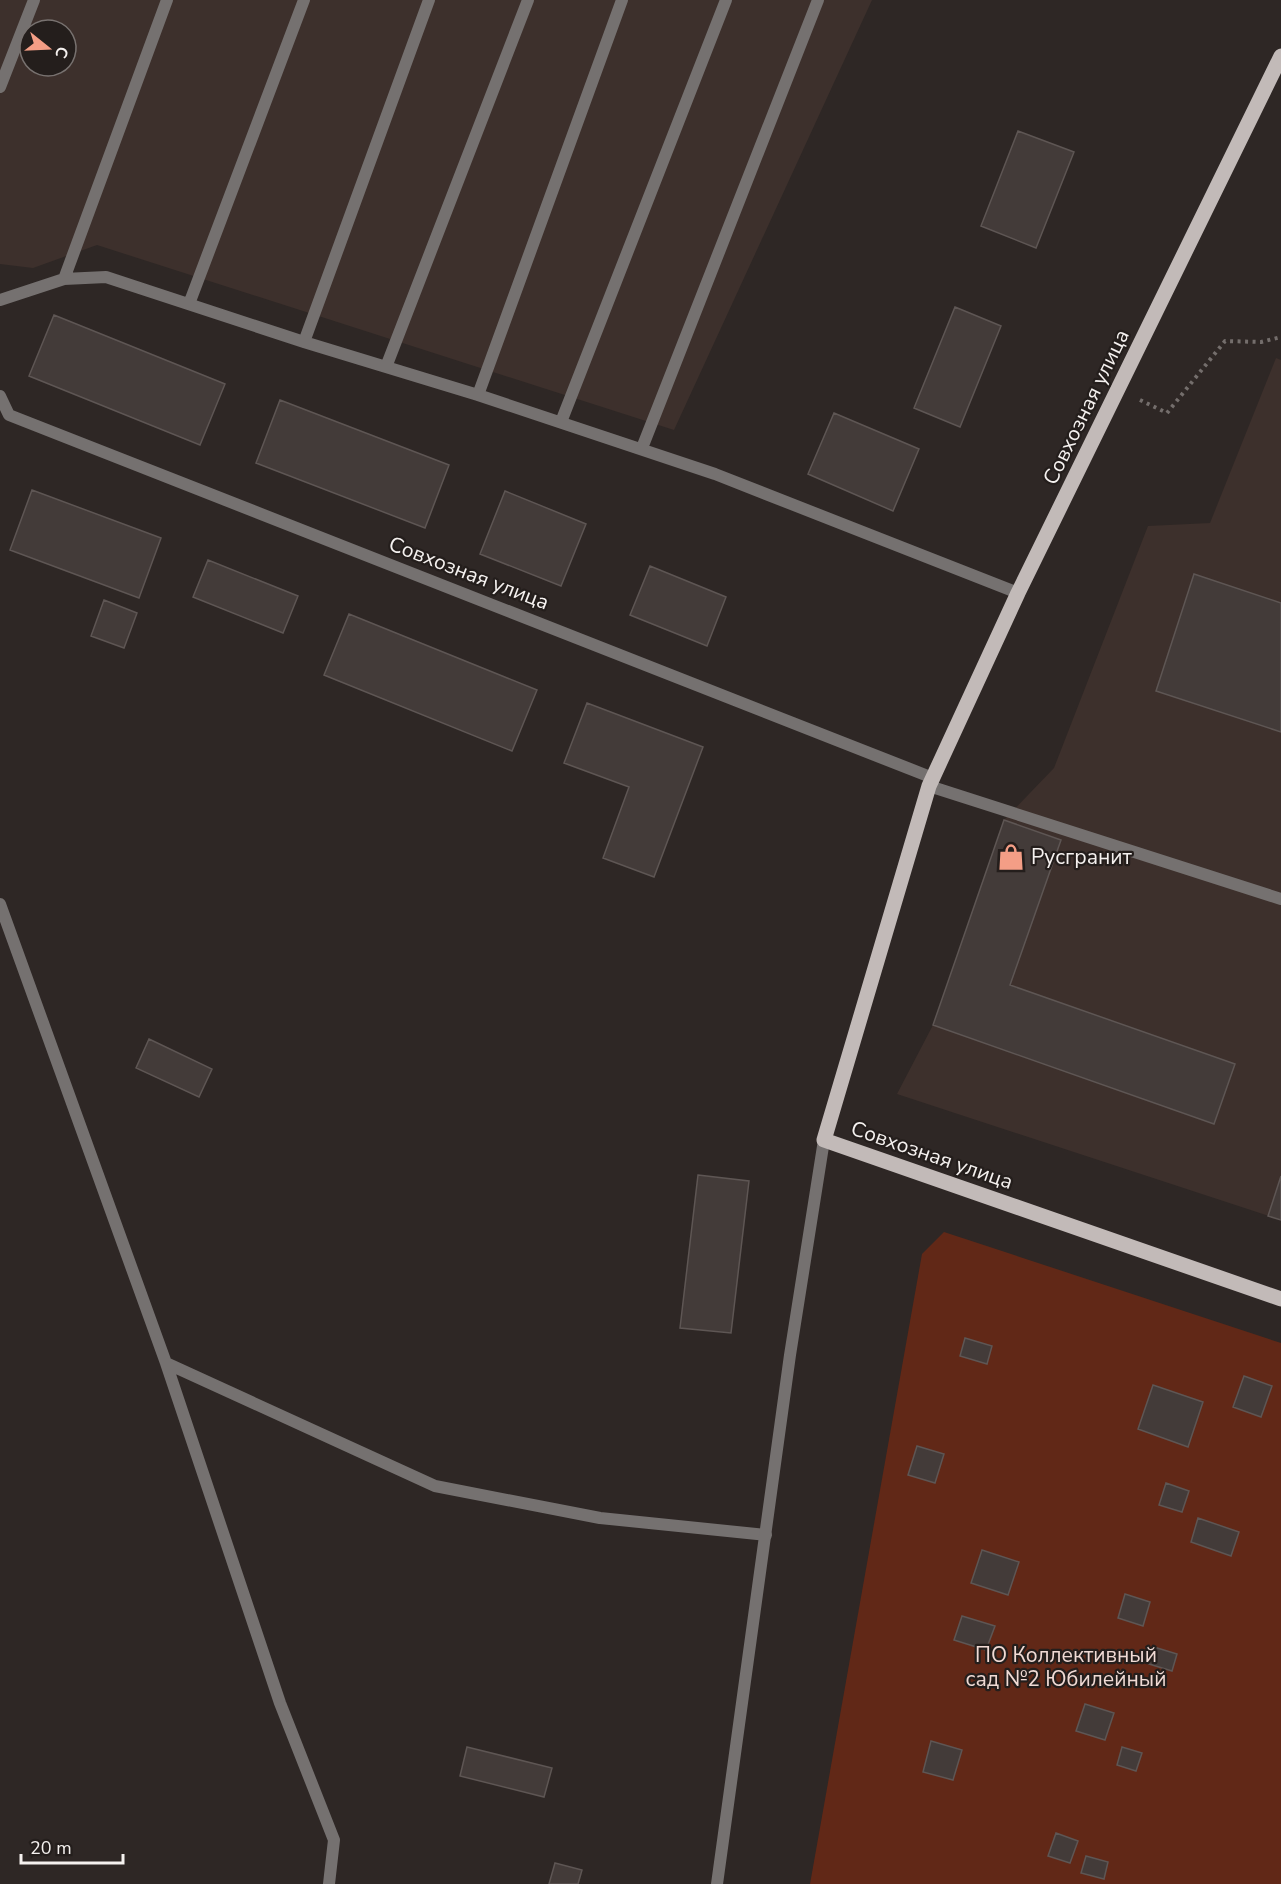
<svg xmlns="http://www.w3.org/2000/svg" width="1281" height="1884" viewBox="0 0 1281 1884" font-family="'Nunito Sans',sans-serif">
<style>
.built{fill:#3d302c;fill-rule:evenodd}
.green{fill:#612817}
.building{fill:#433b39;stroke:#5e5654;stroke-width:1.5}
.lines{fill:none;stroke-linecap:round;stroke-linejoin:round}
.path{stroke:#746e6c;stroke-width:4;stroke-dasharray:3 4.5;stroke-linecap:butt}
.service{stroke:#757170;stroke-width:12}
.minor{stroke:#757170;stroke-width:12}
.tertiary{stroke:#757170;stroke-width:12}
.primary{stroke:#c2bab8;stroke-width:15}
.labels{text-anchor:middle;dominant-baseline:central;stroke-width:4.5;stroke-linejoin:round;paint-order:stroke}
.street-label{font-size:21px;fill:#f5f1ef;stroke:#241e1c}
.poi-label{font-size:21px;fill:#f5f1ef;stroke:#241e1c;text-anchor:start}
.park-label{font-size:21px;fill:#f0dad4;stroke:#241e1c}
</style>
<rect width="100%" height="100%" fill="#2e2725"/>
<path class="built" d="M 0,0 L 872,0 L 674,430 L 97,245 L 33,268 L 0,264 ZM 30,30 L 66,30 L 66,66 L 30,66 Z
M 1276,358 L 1281,360 L 1281,1220 L 897,1094 L 933,1025 L 1004,820 L 1054,768 L 1148,526 L 1210,523 Z"/>
<path class="green" d="M 944,1232 L 1281,1343 L 1281,1884 L 810,1884 L 922,1254 Z"/>
<path class="building" d="M 1018,131 L 1074,152 L 1036,248 L 981,226 Z
M 955,307 L 1001,326 L 960,427 L 914,408 Z
M 54,315 L 225,384 L 200,445 L 29,376 Z
M 280,400 L 449,465 L 425,528 L 256,463 Z
M 834,413 L 919,449 L 893,511 L 808,474 Z
M 32,490 L 161,538 L 139,598 L 10,550 Z
M 505,491 L 586,524 L 561,586 L 480,554 Z
M 208,560 L 298,596 L 283,633 L 193,597 Z
M 650,566 L 726,597 L 707,646 L 630,615 Z
M 1194,574 L 1281,603 L 1281,732 L 1156,691 Z
M 104,600 L 137,613 L 124,648 L 91,636 Z
M 349,614 L 537,690 L 512,751 L 324,675 Z
M 587,703 L 703,747 L 654,877 L 603,858 L 629,787 L 564,763 Z
M 1004,820 L 1061,840 L 1010,985 L 1235,1064 L 1214,1124 L 933,1025 Z
M 149,1039 L 212,1069 L 199,1097 L 136,1068 Z
M 698,1175 L 749,1181 L 731,1333 L 680,1328 Z
M 1281,1176 L 1281,1220 L 1268,1216 Z
M 965,1338 L 992,1346 L 987,1364 L 960,1356 Z
M 1244,1376 L 1272,1386 L 1261,1417 L 1233,1407 Z
M 1153,1385 L 1203,1402 L 1188,1447 L 1138,1429 Z
M 917,1446 L 944,1454 L 935,1483 L 908,1475 Z
M 1166,1483 L 1189,1491 L 1182,1512 L 1159,1505 Z
M 1198,1518 L 1239,1532 L 1231,1556 L 1191,1542 Z
M 982,1550 L 1019,1562 L 1008,1595 L 971,1583 Z
M 1125,1594 L 1150,1602 L 1143,1626 L 1118,1618 Z
M 962,1616 L 995,1626 L 986,1650 L 954,1640 Z
M 1154,1647 L 1177,1654 L 1172,1671 L 1149,1664 Z
M 1085,1704 L 1114,1713 L 1105,1740 L 1076,1731 Z
M 931,1741 L 962,1750 L 953,1780 L 923,1772 Z
M 467,1747 L 552,1768 L 544,1797 L 460,1776 Z
M 1122,1747 L 1142,1753 L 1136,1771 L 1117,1765 Z
M 1056,1833 L 1078,1841 L 1070,1863 L 1048,1856 Z
M 1086,1856 L 1108,1862 L 1104,1879 L 1081,1873 Z
M 555,1863 L 582,1870 L 578,1884 L 549,1884 Z"/>
<g class="lines">
<path class="path" d="M 1140,400 L 1167,413 L 1225,341 L 1261,342 L 1281,337"/>
<path class="service" d="M 0,87 L 34,0
M 64,279 L 167,0
M 0,300 L 64,279 L 106,277 L 304,342 L 478,395 L 715,474 L 1018,593
M 189,304 L 304,0
M 304,342 L 429,0
M 386,367 L 528,0
M 478,395 L 622,0
M 561,422 L 726,0
M 642,448 L 818,0
M 929,786 L 1281,899"/>
<path class="minor" d="M 0,396 L 9,415 L 933,778
M 0,904 L 166,1363 L 280,1703 L 334,1840 L 329,1884
M 166,1363 L 435,1486 L 600,1518 L 766,1535"/>
<path class="tertiary" d="M 717,1884 L 790,1355 L 824,1140"/>
<path class="primary" d="M 1281,56 L 1018,593 L 929,786 L 824,1140 L 1281,1299"/>
</g>
<defs>
<symbol id="shop-bare" viewBox="-9 -9 18 18"><path d="M-5-2.5h2.3a2.7 3.5 0 0 1 5.4 0H5L5.5 6h-11ZM-1.5-2.5h3a1.5 2.3 0 0 0-3 0Z" fill="#f49e86" stroke="#241e1c" stroke-width="2.5" paint-order="stroke"/></symbol>
</defs>
<g fill-rule="evenodd">
<use href="#shop-bare" x="992" y="838" width="38" height="38"/>
</g>
<g class="labels">
<g class="street-label">
<text transform="translate(1086 407) rotate(-64)">Совхозная улица</text>
<text transform="translate(469 573) rotate(21)">Совхозная улица</text>
<text transform="translate(932 1155) rotate(19)">Совхозная улица</text>
</g>
<g class="poi-label">
<text x="1031" y="857">Русгранит</text>
</g>
<g class="park-label">
<text x="1066" y="1655">ПО Коллективный<tspan x="1066" dy="24">сад №2 Юбилейный</tspan></text>
</g>
</g>
<g transform="translate(48 48) rotate(108)"><circle r="28" fill="#241e1c" stroke="#787270" stroke-width="1.5"/>
<path d="M0-4.5L10 22L0 15L-10 22Z" fill="#f49e86"/>
<text y="-9" font-size="16" font-weight="bold" text-anchor="middle" fill="#f5f1ef">С</text>
</g>
<path d="M21 1854v9h102v-9" fill="none" stroke="#f5f1ef" stroke-width="3"/>
<text x="30" y="1854" font-size="18" fill="#f5f1ef" stroke="#241e1c" stroke-width="4.5" paint-order="stroke">20 m</text>
</svg>
